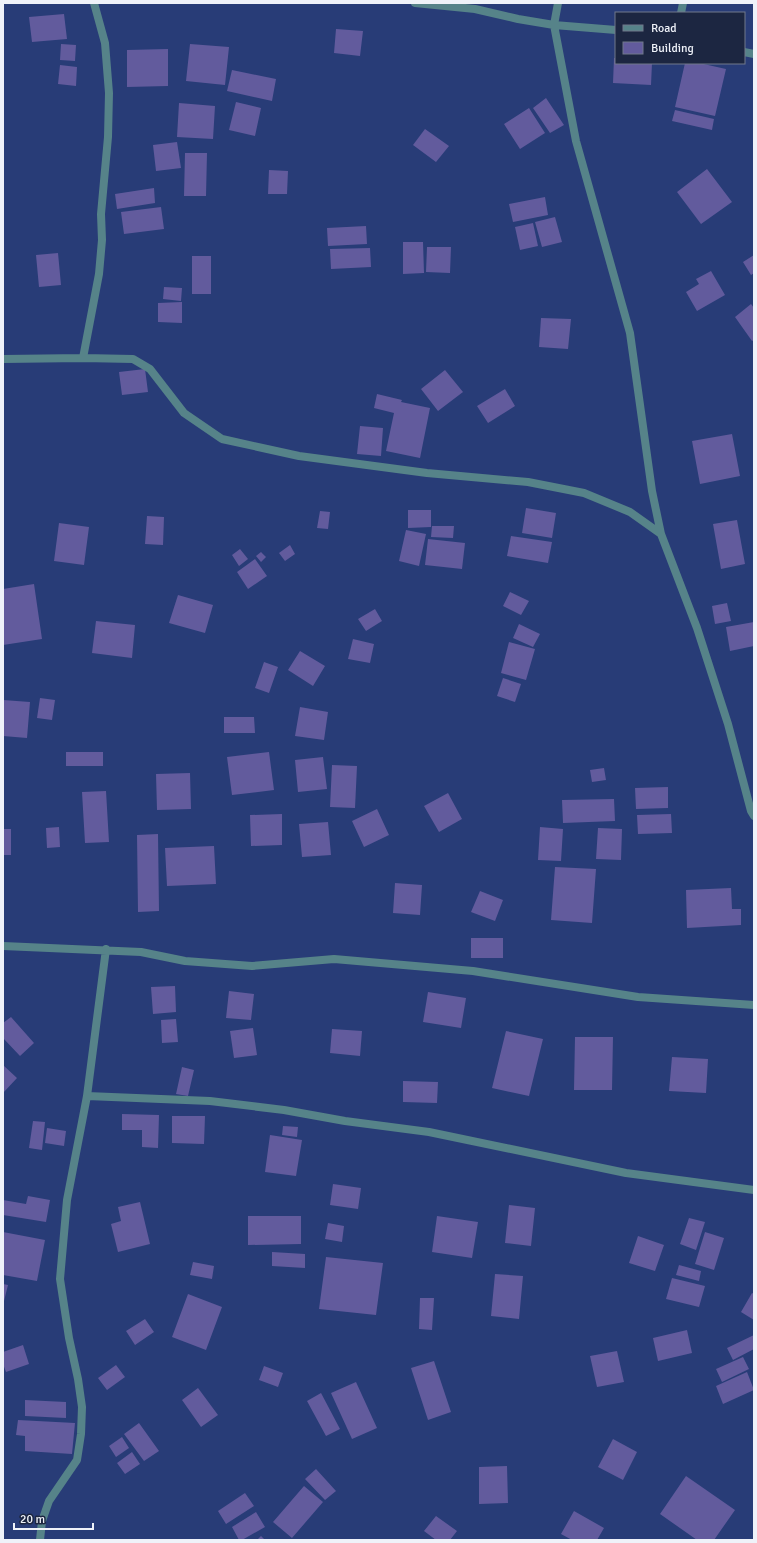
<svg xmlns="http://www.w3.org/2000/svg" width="757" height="1543" viewBox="0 0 757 1543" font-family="Signika,sans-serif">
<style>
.building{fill:#625b9d}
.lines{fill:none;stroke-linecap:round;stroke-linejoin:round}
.street{stroke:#568389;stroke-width:8}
</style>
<rect width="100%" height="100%" fill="#283c77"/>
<path class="building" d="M 64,14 L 67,39 L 32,42 L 29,17 Z
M 336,29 L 363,31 L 360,56 L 334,53 Z
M 61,44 L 76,45 L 75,61 L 60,60 Z
M 190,44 L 229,47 L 225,85 L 186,81 Z
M 168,49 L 168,86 L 127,87 L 127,50 Z
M 614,58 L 616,58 L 616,63 L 652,63 L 651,85 L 613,83 Z
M 685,63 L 699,63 L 726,69 L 715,116 L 675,107 Z
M 60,65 L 77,67 L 76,86 L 58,84 Z
M 232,70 L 276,79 L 272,101 L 227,91 Z
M 546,98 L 564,125 L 550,133 L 533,108 Z
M 236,102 L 261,108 L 255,136 L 229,130 Z
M 179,103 L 215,106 L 213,139 L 177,137 Z
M 529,108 L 545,133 L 520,149 L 504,124 Z
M 675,110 L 714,119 L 712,130 L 672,121 Z
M 425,129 L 449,146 L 436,162 L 413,145 Z
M 177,142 L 181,168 L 156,171 L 153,145 Z
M 185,153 L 207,153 L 206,196 L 184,196 Z
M 707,169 L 732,202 L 701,224 L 677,192 Z
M 269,170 L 288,171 L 287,194 L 268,194 Z
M 154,188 L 155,203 L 117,209 L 115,194 Z
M 545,197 L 548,215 L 513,222 L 509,204 Z
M 161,207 L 164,229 L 124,234 L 121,212 Z
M 555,217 L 562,242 L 542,247 L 535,222 Z
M 533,223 L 538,246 L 520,250 L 515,227 Z
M 366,226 L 367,244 L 328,246 L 327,228 Z
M 403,242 L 423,242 L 424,273 L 403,274 Z
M 427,247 L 451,247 L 450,273 L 426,272 Z
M 370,248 L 371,267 L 331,269 L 330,249 Z
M 58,253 L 61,285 L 39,287 L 36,255 Z
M 754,255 L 754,273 L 751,275 L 743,262 Z
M 192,256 L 211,256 L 211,294 L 192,294 Z
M 711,271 L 725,295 L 697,311 L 686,292 L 699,284 L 696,279 Z
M 164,287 L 182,288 L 181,301 L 163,299 Z
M 182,302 L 182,323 L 158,322 L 158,303 Z
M 751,304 L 754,308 L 754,340 L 752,341 L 735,317 Z
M 541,318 L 571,319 L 568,349 L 539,347 Z
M 145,369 L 148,392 L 122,395 L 119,372 Z
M 445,370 L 463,392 L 438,411 L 421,389 Z
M 505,389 L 515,406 L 488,423 L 477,406 Z
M 377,394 L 402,400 L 401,402 L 430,408 L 420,458 L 386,451 L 394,413 L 374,408 Z
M 360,426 L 383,428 L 381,456 L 357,454 Z
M 732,434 L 740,476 L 700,484 L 692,441 Z
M 526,508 L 556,513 L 552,538 L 522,533 Z
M 408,510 L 431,510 L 431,527 L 408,528 Z
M 320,511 L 330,512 L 328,529 L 317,528 Z
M 147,516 L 164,517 L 163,545 L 145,544 Z
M 737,520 L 745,564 L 721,569 L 713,524 Z
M 59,523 L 89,527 L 84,565 L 54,561 Z
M 432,526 L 454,526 L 453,538 L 431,537 Z
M 406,530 L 426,534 L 419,566 L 399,561 Z
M 511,536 L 552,542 L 548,563 L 507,556 Z
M 428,539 L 465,543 L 462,569 L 425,565 Z
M 290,545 L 295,554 L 285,561 L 279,553 Z
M 240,549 L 248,559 L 239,566 L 232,555 Z
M 261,552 L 266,557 L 261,562 L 256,556 Z
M 255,559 L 267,576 L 248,589 L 237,572 Z
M 34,584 L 42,639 L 3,645 L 3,589 Z
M 510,592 L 529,601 L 521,615 L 503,606 Z
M 178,595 L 213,605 L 205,633 L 169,623 Z
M 727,603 L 731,621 L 715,624 L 712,606 Z
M 375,609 L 382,621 L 366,631 L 358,619 Z
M 96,621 L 135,625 L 132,658 L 92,653 Z
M 754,622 L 754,646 L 730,651 L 726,627 Z
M 519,624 L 540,634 L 533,647 L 513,638 Z
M 353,639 L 374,644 L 370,663 L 348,659 Z
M 509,642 L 535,649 L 526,680 L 501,673 Z
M 300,651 L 325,666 L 313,686 L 288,670 Z
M 264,662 L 278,667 L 269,693 L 255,688 Z
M 503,678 L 521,684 L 515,702 L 497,696 Z
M 40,698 L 55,700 L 52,720 L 37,718 Z
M 3,700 L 30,702 L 27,738 L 3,736 Z
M 300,707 L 328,712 L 324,740 L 295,736 Z
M 224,717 L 254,717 L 255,733 L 224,733 Z
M 66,752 L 103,752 L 103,766 L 66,766 Z
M 269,752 L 274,790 L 232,795 L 227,757 Z
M 323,757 L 327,789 L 298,792 L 295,760 Z
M 332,765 L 357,766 L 355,808 L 330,807 Z
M 604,768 L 606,780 L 592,782 L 590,770 Z
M 190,773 L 191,809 L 157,810 L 156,774 Z
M 668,787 L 668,808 L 636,809 L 635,788 Z
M 106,791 L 109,842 L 85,843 L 82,792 Z
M 448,793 L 462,819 L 439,832 L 424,806 Z
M 614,799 L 615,821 L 563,823 L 562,800 Z
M 377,809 L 389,835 L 364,847 L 352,821 Z
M 282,814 L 282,845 L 251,846 L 250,815 Z
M 671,814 L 672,833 L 638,834 L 637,815 Z
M 328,822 L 331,855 L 302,857 L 299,824 Z
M 59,827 L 60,847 L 47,848 L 46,828 Z
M 540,827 L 563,829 L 561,861 L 538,860 Z
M 598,828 L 622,829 L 621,860 L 596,859 Z
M 3,829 L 11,829 L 11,855 L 3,855 Z
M 158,834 L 159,911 L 138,912 L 137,835 Z
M 214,846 L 216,884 L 167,886 L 165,848 Z
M 555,867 L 596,869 L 592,923 L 551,920 Z
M 395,883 L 422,885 L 420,915 L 393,913 Z
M 731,888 L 732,909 L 741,909 L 741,925 L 687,928 L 686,890 Z
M 480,891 L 503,900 L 495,921 L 471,912 Z
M 471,938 L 503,938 L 503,958 L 471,958 Z
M 175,986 L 176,1012 L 153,1014 L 151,987 Z
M 229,991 L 254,994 L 251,1020 L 226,1018 Z
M 428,992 L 466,998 L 461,1028 L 423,1022 Z
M 11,1017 L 34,1043 L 20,1056 L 3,1038 L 3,1023 Z
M 176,1019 L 178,1042 L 162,1043 L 161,1020 Z
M 253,1028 L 257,1055 L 234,1058 L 230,1031 Z
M 332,1029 L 362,1031 L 360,1056 L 330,1053 Z
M 506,1031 L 543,1039 L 529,1096 L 492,1088 Z
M 575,1037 L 613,1037 L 612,1090 L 574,1090 Z
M 672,1057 L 708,1059 L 706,1093 L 669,1091 Z
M 3,1065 L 17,1078 L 3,1093 Z
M 182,1067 L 194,1070 L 188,1096 L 176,1094 Z
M 403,1081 L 438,1082 L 437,1103 L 403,1102 Z
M 122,1114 L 159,1115 L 158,1148 L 142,1147 L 142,1130 L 122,1130 Z
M 172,1116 L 205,1116 L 204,1144 L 172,1143 Z
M 33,1121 L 45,1122 L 42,1150 L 29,1148 Z
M 283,1126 L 298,1127 L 297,1137 L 282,1135 Z
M 47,1128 L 66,1131 L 64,1146 L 45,1143 Z
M 270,1135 L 302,1140 L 296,1176 L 265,1172 Z
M 333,1184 L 361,1188 L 358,1209 L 330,1205 Z
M 28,1196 L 50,1200 L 46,1222 L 3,1215 L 3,1200 L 26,1204 Z
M 140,1202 L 150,1244 L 118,1252 L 111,1224 L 121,1221 L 118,1207 Z
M 509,1205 L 535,1208 L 531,1246 L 505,1243 Z
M 248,1216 L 301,1216 L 301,1244 L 248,1245 Z
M 437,1216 L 478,1222 L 472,1258 L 432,1252 Z
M 689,1218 L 705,1222 L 696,1250 L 680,1244 Z
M 328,1223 L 344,1226 L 342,1242 L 325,1239 Z
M 3,1232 L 45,1240 L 37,1281 L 3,1275 Z
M 705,1232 L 724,1238 L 714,1270 L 695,1264 Z
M 638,1236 L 664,1245 L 655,1271 L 629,1263 Z
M 272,1252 L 305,1254 L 305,1268 L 272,1266 Z
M 326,1257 L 383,1263 L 376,1315 L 319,1309 Z
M 193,1262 L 214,1266 L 212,1279 L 190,1275 Z
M 679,1265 L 701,1271 L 699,1281 L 676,1275 Z
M 495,1274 L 523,1276 L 519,1319 L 491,1316 Z
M 672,1278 L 705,1286 L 699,1307 L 666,1299 Z
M 3,1284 L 8,1285 L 4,1301 L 3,1301 Z
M 752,1293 L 754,1294 L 754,1320 L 741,1312 Z
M 188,1294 L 222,1307 L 206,1350 L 172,1337 Z
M 420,1298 L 434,1298 L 432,1330 L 419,1329 Z
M 145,1319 L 154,1332 L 135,1345 L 126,1331 Z
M 687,1330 L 692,1353 L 658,1361 L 653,1338 Z
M 754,1335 L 754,1349 L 733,1360 L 727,1348 Z
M 23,1345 L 29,1364 L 6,1372 L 3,1364 L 3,1352 Z
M 617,1351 L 624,1382 L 597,1387 L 590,1356 Z
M 743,1357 L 749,1369 L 722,1382 L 716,1369 Z
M 434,1361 L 451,1412 L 428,1420 L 411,1368 Z
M 116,1365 L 125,1377 L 107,1390 L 98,1378 Z
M 264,1366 L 283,1373 L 278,1387 L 259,1380 Z
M 747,1372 L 754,1390 L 723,1404 L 716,1386 Z
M 356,1382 L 377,1428 L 352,1439 L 331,1393 Z
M 198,1388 L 218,1415 L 201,1427 L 182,1400 Z
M 321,1393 L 340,1429 L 326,1436 L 307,1401 Z
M 25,1400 L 66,1402 L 66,1418 L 25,1416 Z
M 18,1420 L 75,1423 L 72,1454 L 25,1451 L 25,1436 L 16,1435 Z
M 139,1423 L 159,1451 L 144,1461 L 124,1434 Z
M 122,1437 L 129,1448 L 116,1457 L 109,1446 Z
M 613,1439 L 637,1452 L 623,1480 L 598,1467 Z
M 132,1452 L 140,1464 L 125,1474 L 117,1463 Z
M 507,1466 L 508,1503 L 479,1504 L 479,1467 Z
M 316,1469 L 336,1491 L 325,1500 L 305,1479 Z
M 686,1476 L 735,1510 L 714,1540 L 697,1540 L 660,1514 Z
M 304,1486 L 323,1502 L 292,1538 L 273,1522 Z
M 245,1493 L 254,1506 L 226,1524 L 218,1511 Z
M 574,1511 L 604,1528 L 597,1540 L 572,1540 L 561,1534 Z
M 256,1512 L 265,1527 L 242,1540 L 239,1540 L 232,1527 Z
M 436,1516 L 457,1531 L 450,1540 L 436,1540 L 424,1531 Z
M 261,1536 L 265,1540 L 257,1540 Z"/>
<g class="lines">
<path class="street" d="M 415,3 L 475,9 L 518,19 L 554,25 L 616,30
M 558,3 L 554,25 L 576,141 L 630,333 L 652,491 L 661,534 L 697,628 L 728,724 L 751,811 L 754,816
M 681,13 L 683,3
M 744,52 L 754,54
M 83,358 L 99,274 L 102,240 L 101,214 L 108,137 L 109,93 L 105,43 L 94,3
M 3,359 L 83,358 L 133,359 L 150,369 L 184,413 L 222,439 L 299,456 L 427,473 L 528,482 L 584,493 L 630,512 L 661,534
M 3,946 L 141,952 L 185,961 L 252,966 L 334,959 L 473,971 L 638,997 L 754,1005
M 87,1096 L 210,1101 L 284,1110 L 345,1121 L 429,1132 L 626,1173 L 754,1190
M 40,1540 L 42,1521 L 49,1501 L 77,1460 L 81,1434 L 82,1407 L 78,1379 L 69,1338 L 60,1279 L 67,1200 L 87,1096 L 106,949"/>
</g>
<rect width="757" height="1543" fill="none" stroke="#eff2f9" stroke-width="8"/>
<rect x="615" y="12" width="130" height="52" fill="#1c2641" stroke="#70788b"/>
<rect x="623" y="25" width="20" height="6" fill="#568389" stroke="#70788b"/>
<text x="651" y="32" font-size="12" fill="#eff2f9">Road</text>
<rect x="623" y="42" width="20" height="12" fill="#625b9d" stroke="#70788b"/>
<text x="651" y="52" font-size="12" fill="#eff2f9">Building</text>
<path d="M14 1523v6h79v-6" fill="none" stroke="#eff2f9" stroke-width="2"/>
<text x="20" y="1523" font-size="12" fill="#eff2f9" stroke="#1c2641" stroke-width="3" paint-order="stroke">20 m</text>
</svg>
